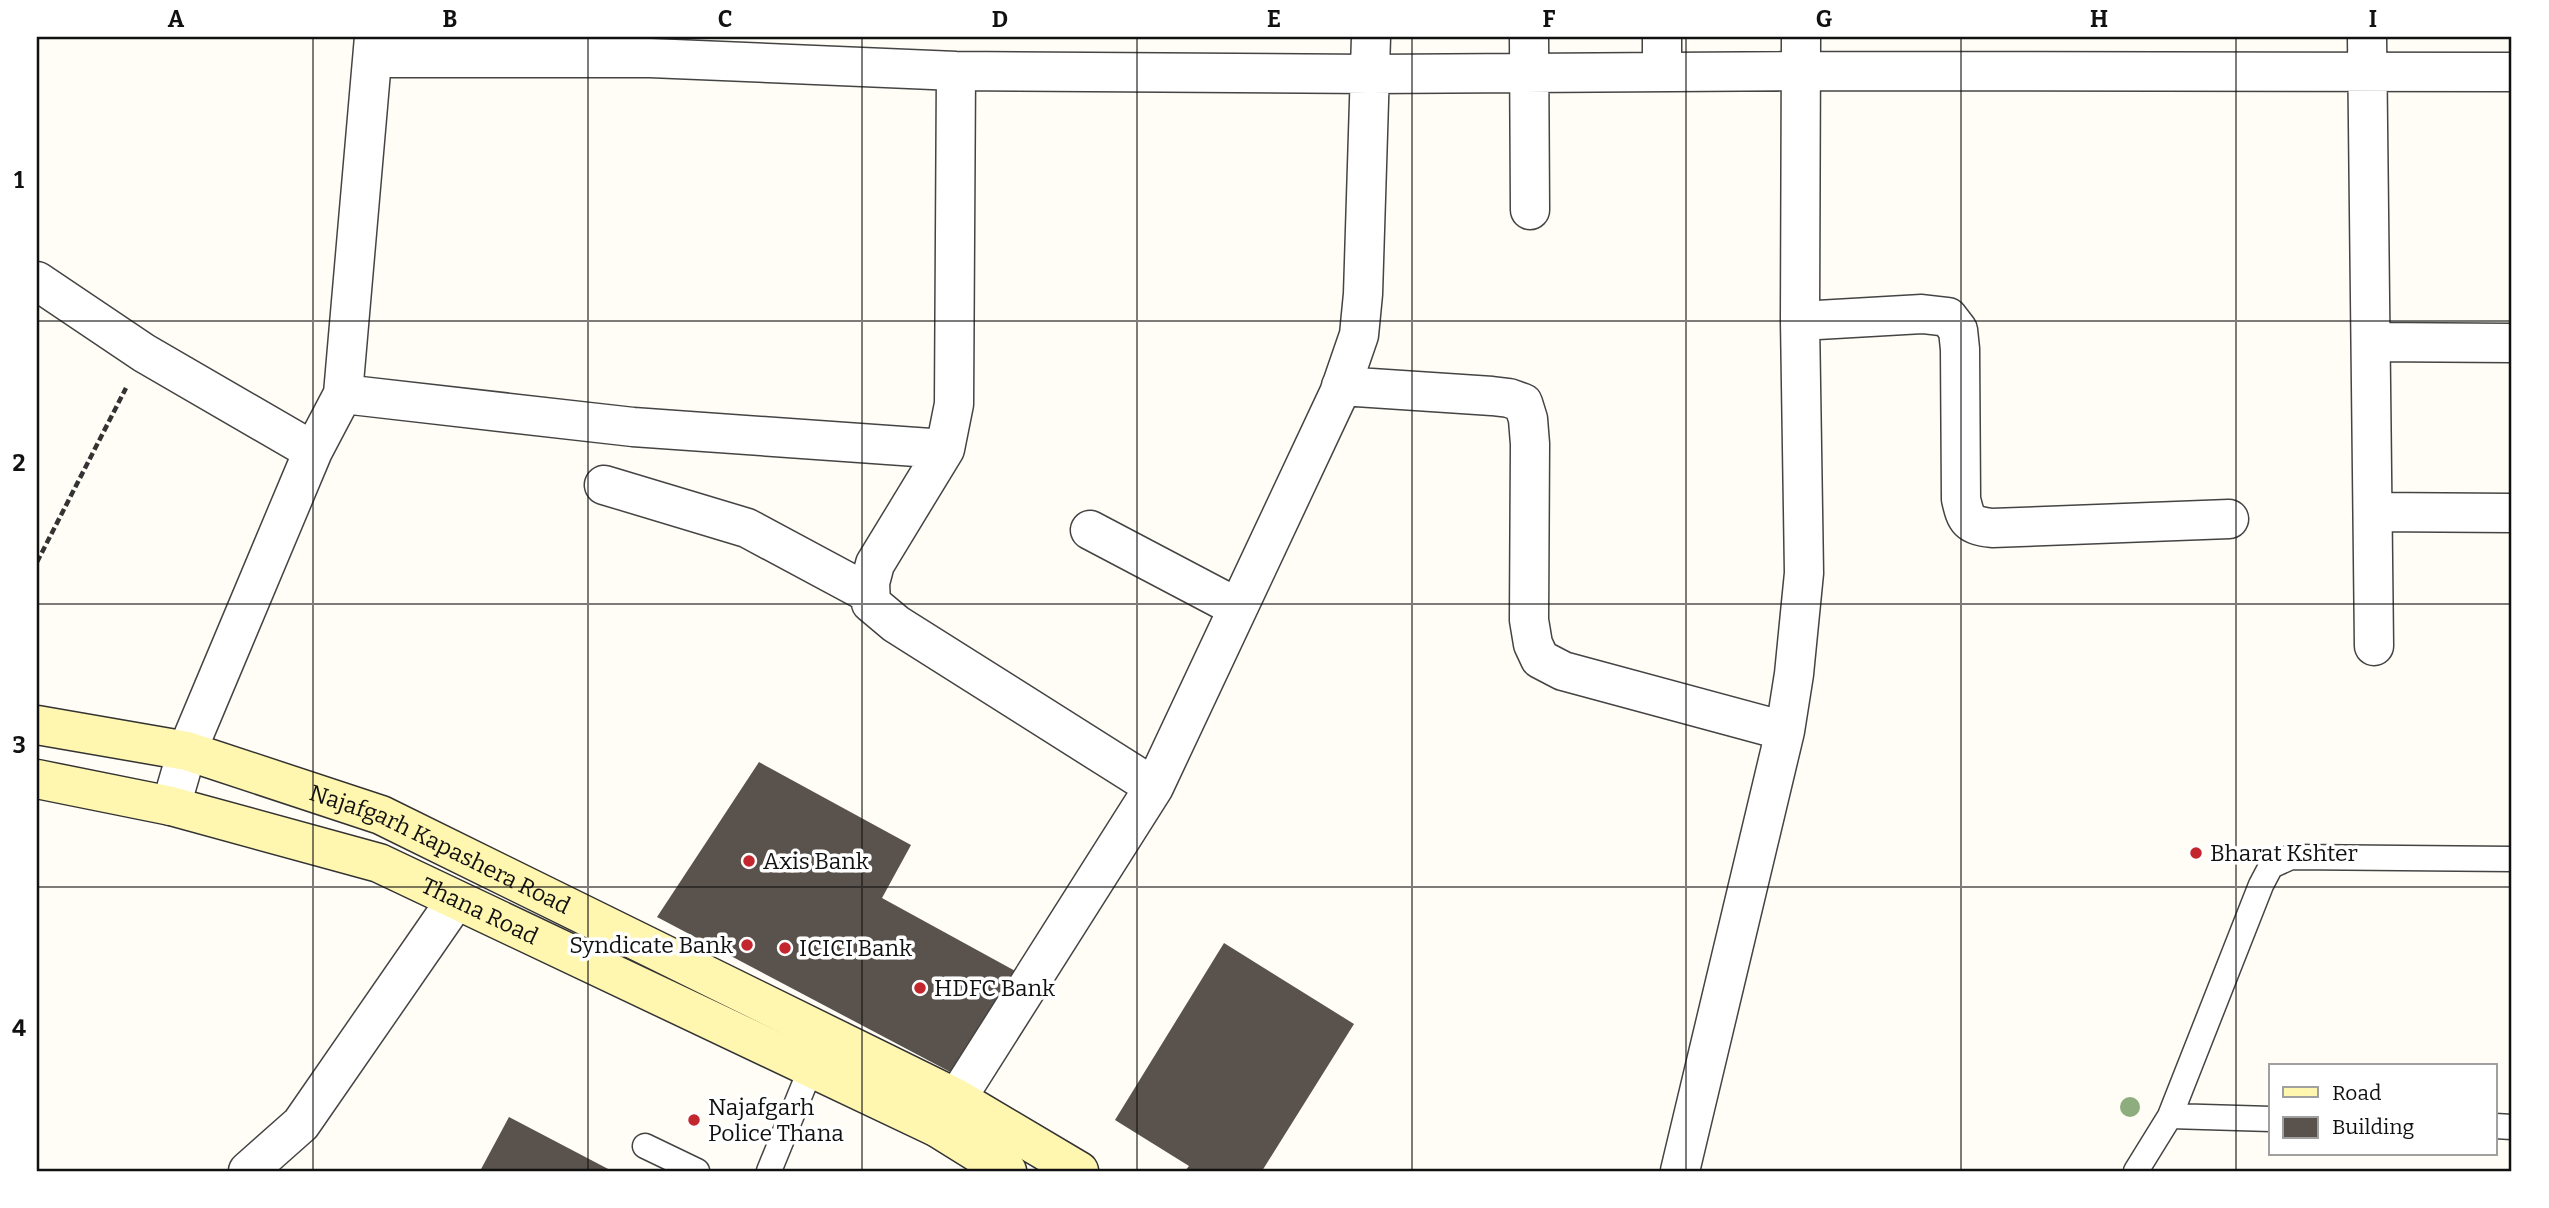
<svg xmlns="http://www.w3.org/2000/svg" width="2549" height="1208" viewBox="0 0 2549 1208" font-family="Bitter,serif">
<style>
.building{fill:#5a524d}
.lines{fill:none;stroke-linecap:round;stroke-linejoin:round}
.lane-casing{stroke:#444;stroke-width:27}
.street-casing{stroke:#444;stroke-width:41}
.secondary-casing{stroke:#333;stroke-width:41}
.path{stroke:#333;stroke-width:4.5;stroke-dasharray:7 3.5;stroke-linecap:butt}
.lane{stroke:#fff;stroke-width:24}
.street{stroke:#fff;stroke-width:38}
.secondary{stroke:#fff6b0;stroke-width:38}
.tree{fill:#8dad7f}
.grid{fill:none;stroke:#111;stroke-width:2;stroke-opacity:0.55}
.poi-dot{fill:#c4262e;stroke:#fff;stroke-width:2.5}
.labels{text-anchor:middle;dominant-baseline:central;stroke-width:7;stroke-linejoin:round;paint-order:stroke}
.street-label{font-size:23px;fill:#111;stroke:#fff}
.poi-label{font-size:23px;fill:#111;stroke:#fff;text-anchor:start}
.neatline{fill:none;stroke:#111;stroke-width:2.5}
.grid-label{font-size:23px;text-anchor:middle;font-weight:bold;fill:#111}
</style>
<rect width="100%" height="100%" fill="#fffdf5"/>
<path class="building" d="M 759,762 L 911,845 L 882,898 L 1019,973 L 956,1075 L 657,917 Z
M 1224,943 L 1354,1024 L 1262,1171 L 1185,1171 L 1189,1166 L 1115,1120 Z
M 509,1117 L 612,1171 L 480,1171 Z"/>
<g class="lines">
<defs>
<path id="lane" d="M 2170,1116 L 2271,1119
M 2495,1126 L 2512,1127
M 645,1146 L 697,1171
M 769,1171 L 811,1068
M 2136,1171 L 2170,1116 L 2261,885 L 2271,866 L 2291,857 L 2512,859"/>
<path id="street" d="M 1529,37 L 1530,210
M 2367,37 L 2374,646
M 374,58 L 650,58 L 956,71 L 1371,74 L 1802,71 L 2512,72
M 956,71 L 954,404 L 945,449 L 875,564 L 870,583 L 871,603 L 896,624 L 1154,787
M 1662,72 L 1662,37
M 37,281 L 144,353 L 313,451
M 1800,321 L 1922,314 L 1948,317 L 1958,330 L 1960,349 L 1961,499 C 1966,521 1968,525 1992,528 L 2229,519
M 2371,342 L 2512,343
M 1341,386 L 1492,396 L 1509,398 L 1523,403 L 1528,419 L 1530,444 L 1529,620 L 1533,644 L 1540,659 L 1563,671 L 1785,731
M 343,394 L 633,427 L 945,449
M 604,485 L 747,528 L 870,594
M 2373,512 L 2512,513
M 1090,530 L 1238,608
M 171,806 L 187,751 L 313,451 L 343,394 L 374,37
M 938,1128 L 1154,787 L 1339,393 L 1359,335 L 1363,294 L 1371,37
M 248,1171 L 301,1124 L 456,900
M 1680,1171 L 1785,731 L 1794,674 L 1804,573 L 1800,321 L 1801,37"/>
<g id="secondary">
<path id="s1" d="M 37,725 L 187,751 L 381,815 L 956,1098 L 1079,1171"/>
<path id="s2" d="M 37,779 L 171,806 L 379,863 L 938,1128 L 1007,1171"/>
</g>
</defs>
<use href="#lane" class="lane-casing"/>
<use href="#street" class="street-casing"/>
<use href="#secondary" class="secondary-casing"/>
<path class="path" d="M 37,562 L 126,388"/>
<use href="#lane" class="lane"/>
<use href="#street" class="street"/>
<use href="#secondary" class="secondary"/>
</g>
<circle class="tree" cx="2130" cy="1107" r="10"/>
<path class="grid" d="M 313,37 L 313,1171M 588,37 L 588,1171M 862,37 L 862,1171M 1137,37 L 1137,1171M 1412,37 L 1412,1171M 1686,37 L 1686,1171M 1961,37 L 1961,1171M 2236,37 L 2236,1171M 37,321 L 2512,321M 37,604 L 2512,604M 37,887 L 2512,887"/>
<g class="poi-dot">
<circle cx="2196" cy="853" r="7"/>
<circle cx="749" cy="861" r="7"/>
<circle cx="747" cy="945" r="7"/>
<circle cx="785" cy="948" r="7"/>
<circle cx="920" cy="988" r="7"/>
<circle cx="694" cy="1120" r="7"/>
</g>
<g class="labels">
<g class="street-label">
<text stroke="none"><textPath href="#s1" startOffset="424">Najafgarh Kapashera Road</textPath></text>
<text stroke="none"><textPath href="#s2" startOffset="464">Thana Road</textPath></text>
</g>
<g class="poi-label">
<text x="2210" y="853">Bharat Kshter</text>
<text x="763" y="861">Axis Bank</text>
<text x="733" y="945" text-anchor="end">Syndicate Bank</text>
<text x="799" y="948">ICICI Bank</text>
<text x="934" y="988">HDFC Bank</text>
<text x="708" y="1107">Najafgarh<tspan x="708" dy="26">Police Thana</tspan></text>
</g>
</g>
<rect width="2549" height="1208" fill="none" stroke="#ffffff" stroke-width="77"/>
<rect x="2269" y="1064" width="228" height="91" fill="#ffffff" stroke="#a0a0a0" stroke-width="2"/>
<rect x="2283" y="1087" width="35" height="10" fill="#fff6b0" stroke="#a0a0a0" stroke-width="2"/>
<text x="2332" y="1100" font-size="21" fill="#111111">Road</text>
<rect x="2283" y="1117" width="35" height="21" fill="#5a524d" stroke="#a0a0a0" stroke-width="2"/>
<text x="2332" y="1134" font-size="21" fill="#111111">Building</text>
<rect x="38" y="38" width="2472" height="1132" class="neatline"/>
<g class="grid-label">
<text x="176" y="27">A</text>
<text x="450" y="27">B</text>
<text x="725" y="27">C</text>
<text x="1000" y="27">D</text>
<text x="1274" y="27">E</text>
<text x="1549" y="27">F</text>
<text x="1824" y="27">G</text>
<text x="2099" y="27">H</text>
<text x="2373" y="27">I</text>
<text x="19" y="188">1</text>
<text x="19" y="471">2</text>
<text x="19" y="753">3</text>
<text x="19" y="1036">4</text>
</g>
</svg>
